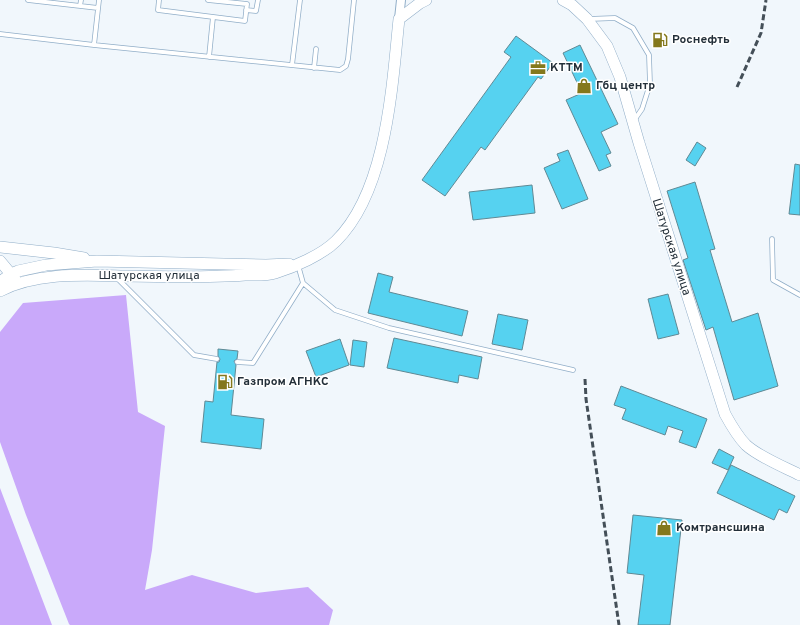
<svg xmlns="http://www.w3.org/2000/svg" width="800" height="625" viewBox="0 0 800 625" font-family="Overpass,sans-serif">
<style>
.forest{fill:#c9a9fa}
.building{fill:#56d2f0;stroke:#608994}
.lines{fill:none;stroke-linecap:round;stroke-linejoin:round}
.lane-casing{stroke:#91aec8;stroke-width:5.5}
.street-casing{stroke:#91aec8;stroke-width:10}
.secondary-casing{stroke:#91aec8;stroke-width:12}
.lane{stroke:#fff;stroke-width:4}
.street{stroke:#fff;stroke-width:8}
.secondary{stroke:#fff;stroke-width:11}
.rail{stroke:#444f58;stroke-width:3;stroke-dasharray:6 3;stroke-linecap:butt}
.labels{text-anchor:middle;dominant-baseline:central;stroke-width:3;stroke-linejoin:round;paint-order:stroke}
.poi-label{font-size:12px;font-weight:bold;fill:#232f39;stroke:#fff;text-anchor:start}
.street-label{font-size:12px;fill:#232f39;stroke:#fff}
</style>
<rect width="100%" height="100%" fill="#f1f7fc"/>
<path class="forest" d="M 126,295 L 138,412 L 165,426 L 152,550 L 145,590 L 192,575 L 256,593 L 308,587 L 333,610 L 329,625 L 70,625 L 69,624 L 26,515 L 0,442 L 0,332 L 23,303 Z
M 0,488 L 52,625 L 0,625 Z"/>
<path class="building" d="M 516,36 L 553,63 L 541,79 L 538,77 L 485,150 L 481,147 L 445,196 L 422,180 L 511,57 L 504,52 Z
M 580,45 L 618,124 L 601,132 L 611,153 L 606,155 L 611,166 L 599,171 L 566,100 L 582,93 L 563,53 Z
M 697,142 L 706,148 L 695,166 L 686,160 Z
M 568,150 L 588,199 L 562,209 L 544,168 L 560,161 L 557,154 Z
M 795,164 L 800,165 L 800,215 L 789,214 Z
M 695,182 L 715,249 L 710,250 L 732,322 L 758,313 L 778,386 L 734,400 L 713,327 L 706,330 L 683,260 L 688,258 L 667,191 Z
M 532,185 L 535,213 L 473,220 L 469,192 Z
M 378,273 L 393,277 L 389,292 L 468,311 L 462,336 L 368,313 Z
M 668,294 L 679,334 L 658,339 L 648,299 Z
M 498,314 L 528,320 L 522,350 L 492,344 Z
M 394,338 L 482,357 L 478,379 L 459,375 L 458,383 L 387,368 Z
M 340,339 L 349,365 L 316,377 L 306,351 Z
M 353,340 L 367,342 L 364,367 L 350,365 Z
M 218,349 L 238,351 L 237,359 L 234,361 L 236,365 L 231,415 L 264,419 L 261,449 L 201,442 L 205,401 L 213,402 L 217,362 L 219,362 L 220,359 L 218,356 Z
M 621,386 L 707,419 L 696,448 L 679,442 L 683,431 L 668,426 L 665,435 L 622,419 L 626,409 L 614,405 Z
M 719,449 L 734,457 L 728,470 L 712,463 Z
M 731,465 L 795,496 L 787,513 L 779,509 L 774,520 L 717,493 Z
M 633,515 L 682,520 L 670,625 L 638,625 L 644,575 L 627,573 Z"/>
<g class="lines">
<defs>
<path id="lane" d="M 28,0 L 98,8
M 159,0 L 158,10 L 245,21 L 247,4 L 208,0
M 80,6 L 81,0
M 246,10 L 256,11 L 258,0
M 589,19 L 615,18 L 633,28 L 649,55 L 650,84 L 642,109 L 635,119
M 0,34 L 94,45 L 340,70 L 346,66 L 348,59 L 354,0
M 94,45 L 99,0
M 209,57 L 213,17
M 292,65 L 300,0
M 314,68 L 316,49
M 772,239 L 773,280 L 800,295
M 118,279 L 194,355 L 217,359
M 303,283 L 335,310 L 389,328 L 573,370
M 237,362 L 253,363 L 303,283 L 298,265"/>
<path id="street" d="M 399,19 L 401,0"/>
<path id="secondary" d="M 563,0 L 572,5 L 587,19 L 607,46 L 620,77 L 639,143 L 725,414 C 731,425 737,436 746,445 C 759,457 784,467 800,475
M 0,247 L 54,253 L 84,258
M 0,261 L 15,279
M 0,282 L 11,274 L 18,271 L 46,265 L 97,261 L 266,265 L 289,264
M 0,291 C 37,272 84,275 124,276 C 165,277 205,278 245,275 C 255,275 266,276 275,273 C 294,267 322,255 336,241 C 387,191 392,86 399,19 L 420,3 L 426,0"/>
</defs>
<use href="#lane" class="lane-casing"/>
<use href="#street" class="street-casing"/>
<use href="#secondary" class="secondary-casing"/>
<use href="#lane" class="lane"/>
<use href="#street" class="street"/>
<use href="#secondary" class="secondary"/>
<path class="rail" d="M 737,87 L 761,33 L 766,0
M 585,379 L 586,399 L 619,625"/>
</g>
<defs>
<symbol id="fuel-bare" viewBox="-9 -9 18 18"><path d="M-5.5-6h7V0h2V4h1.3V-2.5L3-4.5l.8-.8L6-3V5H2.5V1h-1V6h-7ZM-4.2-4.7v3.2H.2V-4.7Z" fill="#84781c" stroke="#fff" stroke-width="2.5" paint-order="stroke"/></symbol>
<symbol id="office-bare" viewBox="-9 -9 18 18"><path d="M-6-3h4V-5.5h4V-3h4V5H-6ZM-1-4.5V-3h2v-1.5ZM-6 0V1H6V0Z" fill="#84781c" stroke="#fff" stroke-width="2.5" paint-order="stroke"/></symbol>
<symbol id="shop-bare" viewBox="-9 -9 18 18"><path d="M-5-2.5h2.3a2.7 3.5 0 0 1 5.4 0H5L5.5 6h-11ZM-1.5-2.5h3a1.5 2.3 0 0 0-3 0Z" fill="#84781c" stroke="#fff" stroke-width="2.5" paint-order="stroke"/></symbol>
</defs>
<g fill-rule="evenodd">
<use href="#fuel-bare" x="649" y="29" width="22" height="22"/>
<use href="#office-bare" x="527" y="57" width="22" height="22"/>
<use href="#shop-bare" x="573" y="75" width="22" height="22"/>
<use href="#fuel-bare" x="214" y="371" width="22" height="22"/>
<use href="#shop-bare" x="653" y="517" width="22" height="22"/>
</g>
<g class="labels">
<g class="poi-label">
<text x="672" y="40">Роснефть</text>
<text x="550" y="68">КТТМ</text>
<text x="596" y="86">Гбц центр</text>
<text x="237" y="382">Газпром АГНКС</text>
<text x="676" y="528">Комтрансшина</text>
</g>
<g class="street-label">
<text transform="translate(671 247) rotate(72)">Шатурская улица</text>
<text x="149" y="276">Шатурская улица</text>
</g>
</g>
</svg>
